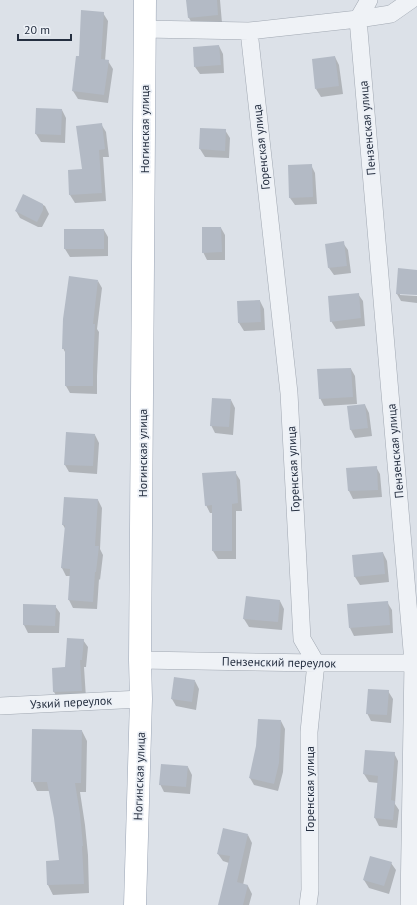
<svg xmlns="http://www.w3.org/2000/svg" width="417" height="905" viewBox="0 0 417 905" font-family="'PT Sans',sans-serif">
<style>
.shadow{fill:#0003}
.building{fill:#b3bac5}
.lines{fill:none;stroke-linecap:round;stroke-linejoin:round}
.street-casing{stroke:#a1a8b2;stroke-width:18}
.primary-casing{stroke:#9ba5b5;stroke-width:23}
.street{stroke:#eff2f6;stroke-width:17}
.primary{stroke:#fff;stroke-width:22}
.labels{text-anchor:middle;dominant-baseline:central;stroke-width:3.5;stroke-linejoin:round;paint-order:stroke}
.street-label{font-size:12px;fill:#252f40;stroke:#ecf0f6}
</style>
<rect width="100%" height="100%" fill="#dce1e8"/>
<path class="shadow" d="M 187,0 L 220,0 L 222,23 L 193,25 L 189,18 Z
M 103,13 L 108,21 L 105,61 L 108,61 L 113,69 L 108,103 L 78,99 L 73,91 L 80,58 Z
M 219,46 L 223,54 L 224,73 L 200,74 L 195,67 Z
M 335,57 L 339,65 L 343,94 L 321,97 L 316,89 Z
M 62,110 L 66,118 L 65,143 L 41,142 L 36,134 Z
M 101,124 L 106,132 L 109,157 L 103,157 L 106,201 L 75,203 L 70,195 L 83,170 Z
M 201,129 L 225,130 L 230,138 L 229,158 L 205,157 L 200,149 Z
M 311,165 L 315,173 L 317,204 L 295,205 L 290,198 Z
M 24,195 L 45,206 L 49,214 L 42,227 L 38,227 L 20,218 L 16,211 Z
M 221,228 L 225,235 L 225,260 L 207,260 L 203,252 Z
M 104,230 L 108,237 L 108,256 L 70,257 L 65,249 Z
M 343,243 L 348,250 L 351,273 L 334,275 L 329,268 Z
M 417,271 L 417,294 L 400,293 L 400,295 L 417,296 L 417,303 L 401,301 L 397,294 Z
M 98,281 L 102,288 L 97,329 L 99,332 L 97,376 L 97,394 L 70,393 L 66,386 L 66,354 L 63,348 Z
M 358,294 L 363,301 L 365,326 L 336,329 L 331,321 Z
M 260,301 L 264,309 L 265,330 L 244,331 L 239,323 L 238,302 Z
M 351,369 L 355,376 L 357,404 L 324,406 L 320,398 Z
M 231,400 L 235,408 L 233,435 L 215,433 L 211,425 Z
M 365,405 L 369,413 L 372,436 L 355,438 L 351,430 L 348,407 Z
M 95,435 L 99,443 L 97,474 L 69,472 L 65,465 Z
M 376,467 L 380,474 L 382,497 L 353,499 L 349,491 L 348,469 Z
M 235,472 L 240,480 L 242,511 L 236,511 L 236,559 L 218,559 L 213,551 L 213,513 L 210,513 L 206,505 Z
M 65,498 L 98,500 L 102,508 L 100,549 L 103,555 L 100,580 L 99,579 L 97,609 L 73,608 L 69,600 L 70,576 L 66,576 L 62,568 L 66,530 L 63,525 Z
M 383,553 L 387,561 L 389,582 L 360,585 L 355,577 L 353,556 Z
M 280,601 L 284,609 L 282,630 L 249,627 L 244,619 Z
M 387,602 L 392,610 L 393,633 L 354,636 L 350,628 Z
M 55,606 L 60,613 L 59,633 L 28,633 L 24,625 Z
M 83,640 L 88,647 L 86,667 L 84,667 L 86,698 L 59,700 L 54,692 Z
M 195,681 L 199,689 L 196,710 L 176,706 L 172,699 Z
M 388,691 L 393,699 L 391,723 L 371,721 L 367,713 Z
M 281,721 L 285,729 L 283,772 L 278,791 L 254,785 L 250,778 Z
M 82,731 L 87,741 L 86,792 L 80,792 L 85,825 L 88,855 L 89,893 L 53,895 L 48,885 L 47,862 L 60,861 L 55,818 L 50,791 L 37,791 L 32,781 Z
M 366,751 L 394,753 L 398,761 L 395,804 L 399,810 L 397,828 L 379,826 L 375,818 L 378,783 L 369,782 L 364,774 Z
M 188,767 L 192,775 L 190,794 L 164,792 L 160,784 Z
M 248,835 L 252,843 L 243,885 L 248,886 L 252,894 L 249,905 L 219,905 L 229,863 L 223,861 L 218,854 Z
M 391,863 L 396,870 L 389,894 L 369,888 L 364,880 Z"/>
<path class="building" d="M 186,0 L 217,0 L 218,15 L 188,18 Z
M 81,10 L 104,12 L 101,59 L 109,60 L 104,95 L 72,91 L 76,56 L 79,56 Z
M 219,45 L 221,65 L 194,67 L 193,47 Z
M 335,56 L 339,86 L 315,89 L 312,59 Z
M 36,108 L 62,109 L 61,135 L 35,134 Z
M 102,123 L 105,149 L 99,150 L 102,193 L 69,195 L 68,170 L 82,169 L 76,126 Z
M 200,128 L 226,129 L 225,151 L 199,149 Z
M 312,164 L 313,197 L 289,198 L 288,165 Z
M 23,194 L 43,204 L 43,210 L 37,222 L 15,211 Z
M 202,227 L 221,227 L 222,252 L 202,253 Z
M 64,229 L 104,229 L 104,249 L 64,249 Z
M 344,241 L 347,266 L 328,268 L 325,244 Z
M 398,268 L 417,270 L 417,295 L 396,294 Z
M 69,276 L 98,280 L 93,324 L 95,324 L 93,368 L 93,386 L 65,386 L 65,349 L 62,349 L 63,319 Z
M 359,293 L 361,318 L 330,322 L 328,296 Z
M 260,300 L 261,322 L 238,323 L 237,301 Z
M 351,368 L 353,397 L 319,399 L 317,369 Z
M 212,398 L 231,399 L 229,427 L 210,426 Z
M 365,404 L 368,428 L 350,430 L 347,406 Z
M 66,432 L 95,434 L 93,466 L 64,465 Z
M 377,466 L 378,490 L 348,491 L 346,468 Z
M 236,471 L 238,503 L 232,504 L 232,551 L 212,551 L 212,505 L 205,506 L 202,473 Z
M 64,497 L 98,499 L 95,546 L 99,546 L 96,572 L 95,572 L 93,602 L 68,600 L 70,569 L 61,568 L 65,525 L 62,525 Z
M 383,552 L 385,574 L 354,577 L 352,555 Z
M 246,596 L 280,600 L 278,622 L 243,619 Z
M 388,601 L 390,625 L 349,628 L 347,604 Z
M 23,604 L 56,605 L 55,626 L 23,625 Z
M 67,638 L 84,639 L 82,660 L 80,660 L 82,691 L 53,692 L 52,668 L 65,667 Z
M 174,677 L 195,680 L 192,702 L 171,699 Z
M 368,689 L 389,690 L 387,715 L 366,714 Z
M 258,719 L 281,720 L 279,763 L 274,784 L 249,778 L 256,746 Z
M 32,729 L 82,730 L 81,783 L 75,783 L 80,814 L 83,846 L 82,846 L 84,884 L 47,885 L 46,861 L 59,860 L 54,818 L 47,782 L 31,782 Z
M 365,750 L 395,752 L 391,800 L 395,801 L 393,820 L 374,818 L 378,776 L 363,774 Z
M 161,764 L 188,766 L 186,787 L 159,785 Z
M 223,828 L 248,834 L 237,882 L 248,885 L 243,905 L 218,905 L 230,856 L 217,854 Z
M 370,856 L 392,862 L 384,886 L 363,880 Z"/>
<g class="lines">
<defs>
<path id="street" d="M 369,0 L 358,19 L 413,662 L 409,905
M 144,29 L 249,31 L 358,19 L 391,14 L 411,0
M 249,31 L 289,393 L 302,639 L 316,663 L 309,732 L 310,890 L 308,905
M 140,660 L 316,663 L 417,663
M 0,706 L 141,699"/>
<path id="primary" d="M 135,905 L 141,699 L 140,660 L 145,0"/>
</defs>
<use href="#street" class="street-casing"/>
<use href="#primary" class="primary-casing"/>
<use href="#street" class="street"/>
<use href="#primary" class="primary"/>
</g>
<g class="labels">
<g class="street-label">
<text transform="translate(367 128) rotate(-95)">Пензенская улица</text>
<text transform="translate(144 129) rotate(-90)">Ногинская улица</text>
<text transform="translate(261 147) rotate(-96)">Горенская улица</text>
<text transform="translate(395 451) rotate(-95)">Пензенская улица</text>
<text transform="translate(142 453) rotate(-90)">Ногинская улица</text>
<text transform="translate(293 469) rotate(-93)">Горенская улица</text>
<text transform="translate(279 662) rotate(1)">Пензенский переулок</text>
<text transform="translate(71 702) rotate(-3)">Узкий переулок</text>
<text transform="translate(139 776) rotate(-88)">Ногинская улица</text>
<text transform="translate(309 789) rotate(-90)">Горенская улица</text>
</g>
</g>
<path d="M18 34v6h53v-6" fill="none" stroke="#252f40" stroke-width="2"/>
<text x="24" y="34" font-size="12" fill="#252f40" stroke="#ecf0f6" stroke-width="3" paint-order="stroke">20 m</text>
</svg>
